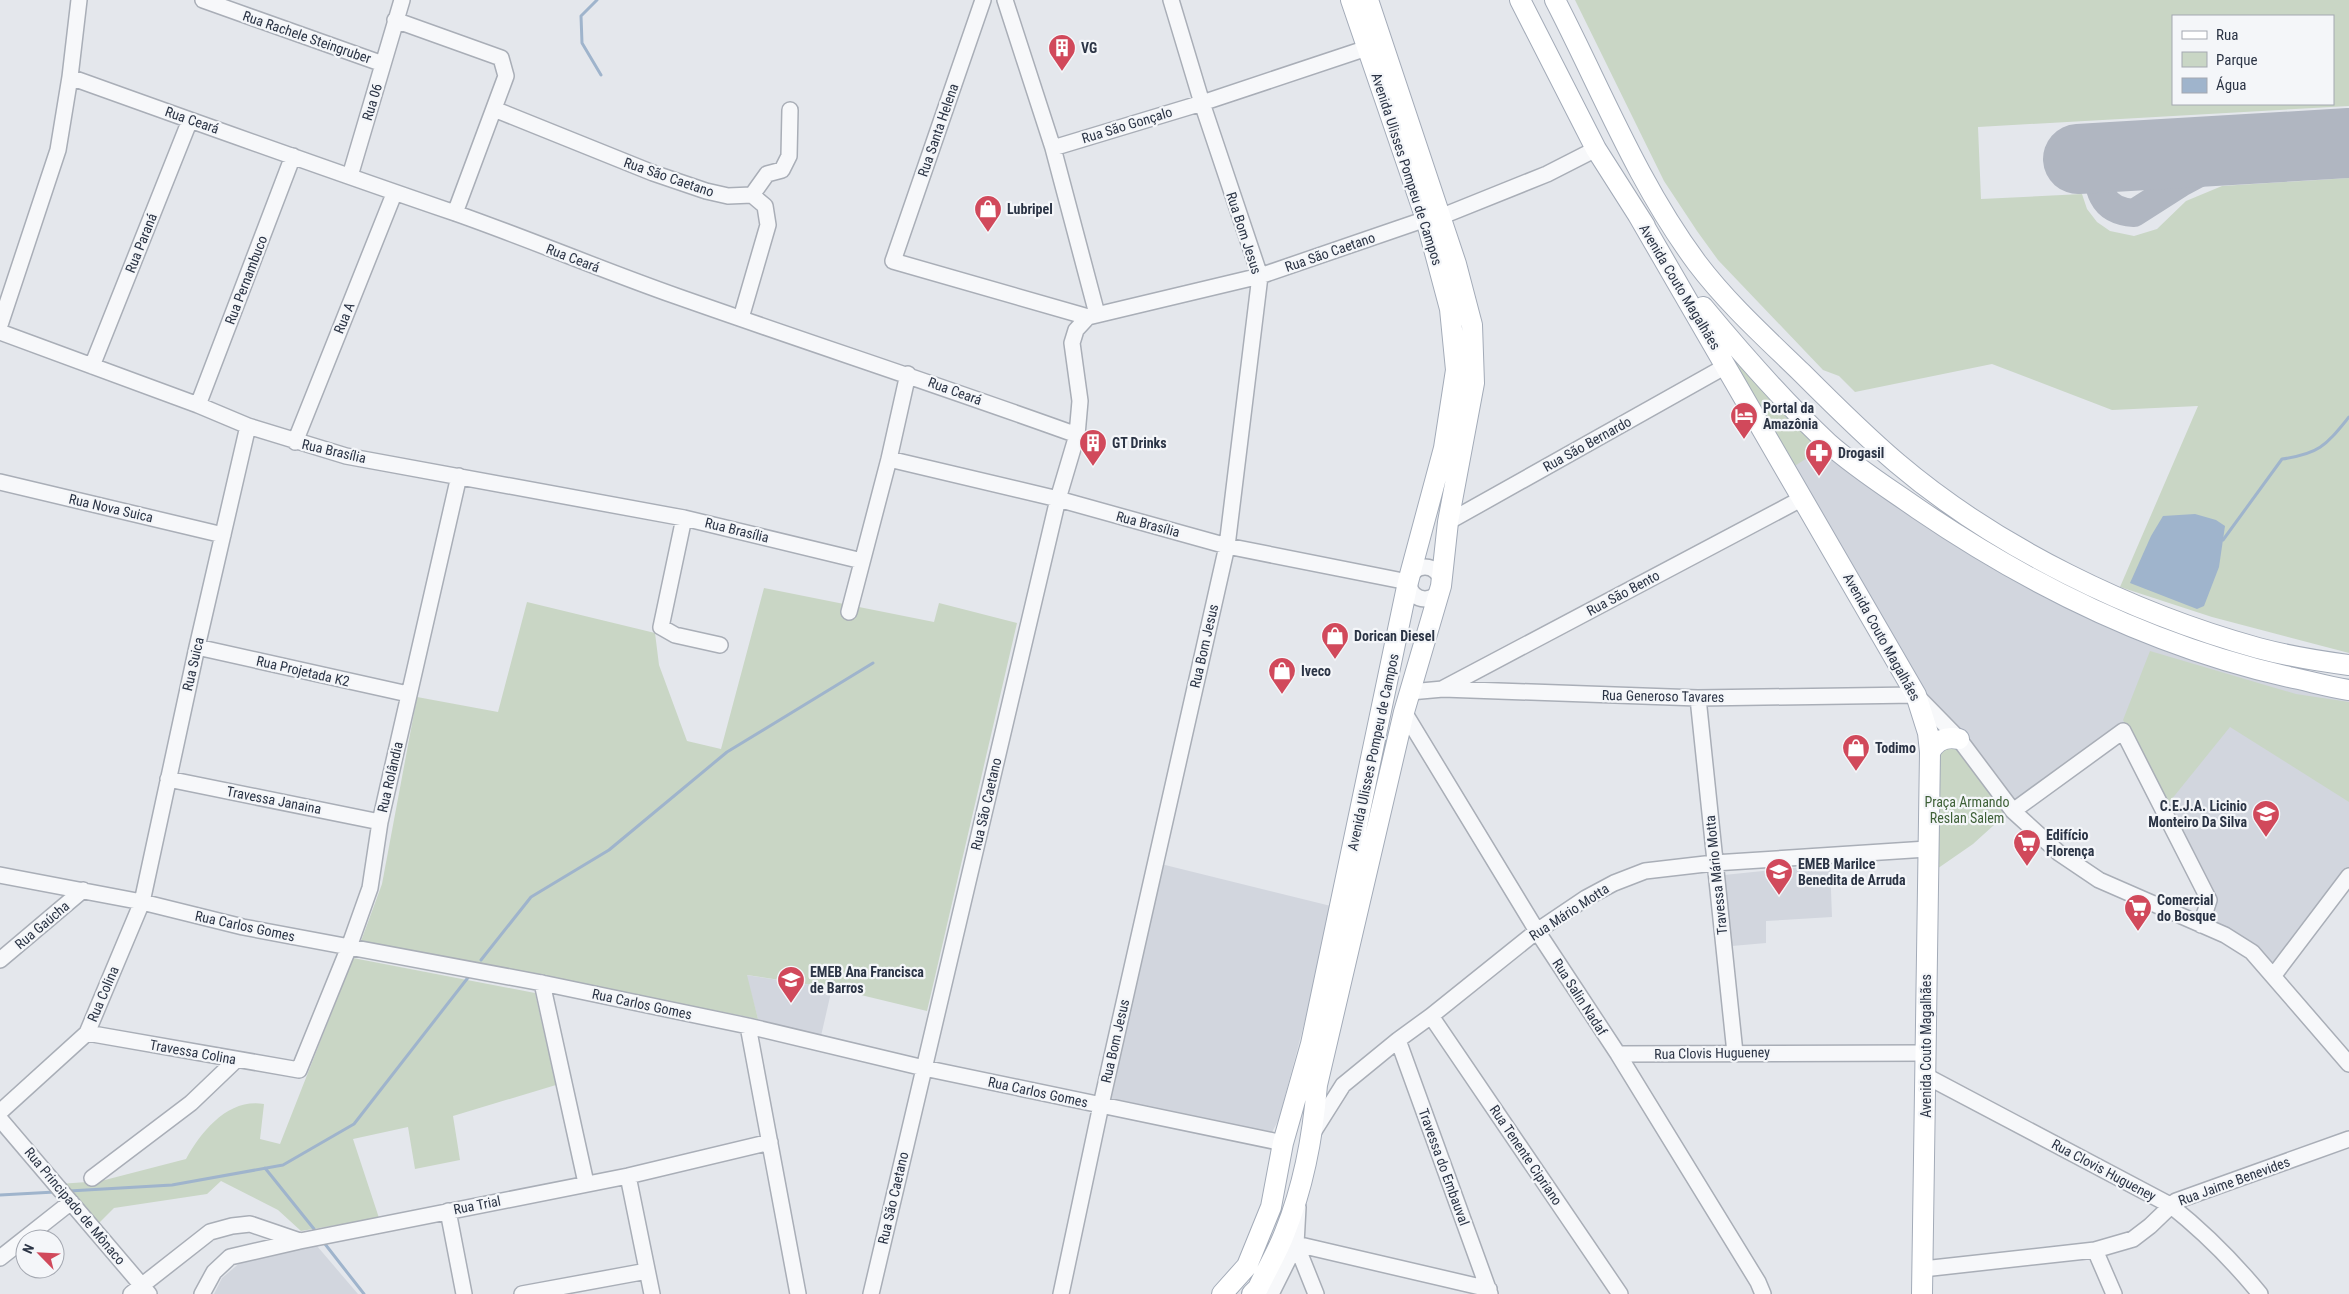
<svg xmlns="http://www.w3.org/2000/svg" width="2349" height="1294" viewBox="0 0 2349 1294" font-family="'Roboto Condensed',sans-serif">
<style>
.built{fill:#d2d6de}
.green{fill:#c9d6c5;fill-rule:evenodd}
.water{fill:#9fb4cc}
.lines{fill:none;stroke-linecap:round;stroke-linejoin:round}
.stream{stroke:#9fb4cc;stroke-width:3}
.taxiway{stroke:#b0b6c1;stroke-width:28}
.runway{stroke:#b0b6c1;stroke-width:70}
.minor-casing{stroke:#a9aeb7;stroke-width:18}
.major-casing{stroke:#a3abb8;stroke-width:22}
.minor{stroke:#f7f8fa;stroke-width:15}
.major{stroke:#fff;stroke-width:20}
.labels{text-anchor:middle;dominant-baseline:central;stroke-width:4.5;stroke-linejoin:round;paint-order:stroke}
.street-label{font-size:14px;fill:#2b3445;stroke:#f4f6f9}
.poi-label{font-size:14px;font-weight:bold;fill:#2b3445;stroke:#f4f6f9;text-anchor:start}
.park-label{font-size:14px;fill:#3f6138;stroke:#f4f6f9}
</style>
<rect width="100%" height="100%" fill="#e4e7ec"/>
<path class="built" d="M 1706,317 L 1811,431 L 2041,591 L 2349,695 L 2349,870 L 2273,969 L 2206,920 L 2213,897 L 2126,724 L 2013,805 L 1924,697 Z
M 1161,864 L 1335,907 L 1279,1119 L 1270,1136 L 1107,1102 Z
M 1830,864 L 1832,917 L 1766,921 L 1766,943 L 1732,946 L 1724,875 Z
M 746,975 L 832,988 L 821,1036 L 758,1019 Z
M 317,1246 L 358,1294 L 214,1294 L 222,1278 L 242,1261 Z"/>
<path class="green" d="M 1575,0 L 2349,0 L 2349,106 L 1978,127 L 1981,199 L 2082,194 L 2087,209 L 2097,222 L 2110,231 L 2134,236 L 2157,229 L 2186,201 L 2222,186 L 2349,178 L 2349,653 L 2212,617 L 2120,587 L 2198,406 L 2112,410 L 1992,364 L 1855,392 L 1839,376 L 1823,370 L 1718,260 L 1697,231 L 1664,181 ZM 2173,16 L 2333,16 L 2333,104 L 2173,104 Z
M 1722,345 L 1821,449 L 1790,469 Z
M 764,588 L 934,622 L 939,603 L 1017,623 L 927,1011 L 832,988 L 747,975 L 758,1019 L 361,941 L 382,884 L 417,697 L 498,712 L 527,602 L 655,633 L 659,665 L 687,741 L 721,749 Z
M 2150,651 L 2296,694 L 2349,702 L 2349,802 L 2230,727 L 2167,805 L 2123,720 Z
M 1950,747 L 1959,749 L 2005,815 L 1973,844 L 1934,871 L 1939,823 L 1938,754 L 1941,749 Z
M 353,958 L 535,993 L 556,1085 L 453,1116 L 460,1160 L 415,1169 L 408,1127 L 353,1139 L 379,1218 L 301,1231 L 278,1210 L 221,1181 L 207,1194 L 114,1208 L 98,1224 L 59,1184 L 101,1181 L 186,1159 C 202,1130 229,1098 264,1104 L 260,1139 L 280,1144 Z"/>
<path class="water" d="M 2195,514 L 2216,520 L 2225,526 L 2219,567 L 2204,606 L 2197,609 L 2130,583 L 2151,536 L 2163,516 Z"/>
<g class="lines">
<path class="stream" d="M 597,0 L 581,16 L 582,43 L 601,75
M 2223,540 L 2282,459 C 2320,454 2326,445 2349,417
M 481,960 L 531,897 L 609,850 L 727,752 L 873,663
M 265,1168 L 314,1229
M 69,1191 L 172,1185 L 283,1165 L 354,1124 L 470,975
M 0,1195 L 55,1192
M 325,1244 L 364,1294"/>
<path class="taxiway" d="M 2096,158 C 2098,187 2099,211 2134,213 L 2181,183 L 2211,167 L 2265,148"/>
<path class="runway" d="M 2078,159 L 2349,143"/>
<defs>
<path id="minor" d="M 203,0 L 383,64
M 983,0 L 893,261 L 1088,317
M 1005,0 L 1053,148 L 1097,314
M 395,20 L 501,58 L 506,76 L 455,213
M 70,77 C 198,123 326,169 455,213 C 529,239 602,270 676,296 C 809,343 944,387 1077,435
M 494,109 L 653,173 L 706,191 L 728,196 L 752,195 L 765,206 L 768,225 L 741,318
M 1053,148 L 1202,103 L 1367,48
M 350,176 L 402,0
M 752,195 L 767,174 L 782,170 L 789,156 L 790,110
M 1440,217 L 1547,174 L 1596,149
M 0,325 L 58,150 L 70,77 L 79,0
M 0,332 L 198,405 L 248,426 L 346,456 L 684,518 L 862,561
M 92,366 L 190,120
M 198,405 L 293,156
M 295,442 L 394,194
M 889,459 L 1058,499 L 1227,546 L 1408,582
M 0,482 L 223,535
M 684,518 L 661,627 L 675,635 L 720,645
M 1448,522 L 1726,366
M1409 583a16 16 0 1 1 32 0a16 16 0 1 1-32 0Z
M 849,612 L 889,459 L 908,374
M 197,647 L 408,694
M 1444,688 L 1803,498
M 1410,692 L 1443,689 L 1698,698 L 1916,695 L 1959,739 L 2013,811 L 2059,853 L 2099,880 L 2225,935 L 2252,952 L 2349,1064
M 1698,698 L 1735,1053
M 1404,712 L 1537,931 L 1618,1054 L 1758,1282 L 1763,1294
M 168,779 L 380,822
M 2013,811 L 2123,731 L 2209,900 L 2201,925
M 0,875 L 142,902 L 243,927 L 542,983 L 748,1026 L 924,1068 L 1283,1143
M 0,960 L 83,890
M 2274,975 L 2349,876
M 542,983 L 586,1183
M 1431,1016 L 1620,1294
M 748,1026 L 798,1294
M 87,1033 L 299,1070 L 349,947 L 370,888 L 380,822 L 459,476
M 1398,1040 L 1490,1294
M 1618,1054 L 1926,1053
M 1926,1076 L 2170,1205 C 2204,1232 2233,1261 2260,1294
M 0,1112 L 87,1033 L 142,902 L 197,647 L 248,426
M 0,1119 L 149,1294
M 1314,1131 L 1343,1085 L 1398,1040 L 1431,1016 L 1537,931 L 1586,898 L 1614,883 L 1645,871 L 1714,863 L 1927,849
M 628,1176 L 652,1294
M 92,1178 L 191,1103 L 236,1060
M 448,1211 L 464,1294
M 1296,1244 L 1489,1289
M 1296,1244 L 1316,1294
M 2095,1250 L 2114,1294
M 0,1258 L 71,1202
M 1923,1269 L 2095,1250 L 2133,1239 L 2150,1226 L 2176,1201 L 2349,1139
M 131,1294 L 210,1232 L 232,1226 L 250,1224 L 300,1241
M 202,1294 L 214,1272 L 230,1257 L 300,1241 L 628,1176 L 770,1142
M 522,1294 L 647,1271
M 871,1294 L 1058,499 L 1077,435 L 1080,401 L 1072,343 L 1076,330 L 1088,317 L 1260,276 L 1426,219
M 1061,1294 L 1101,1105 L 1227,546 L 1260,276 L 1202,103 L 1171,0
M 1271,1294 L 1296,1244 L 1298,1207"/>
<path id="major" d="M 1520,0 L 1596,149 L 1645,226
M 1555,0 C 1601,89 1637,182 1697,263 C 1728,304 1766,338 1802,373 C 1833,404 1864,435 1897,463 C 1997,548 2132,613 2258,648 C 2288,656 2318,661 2349,665
M 1638,215 L 1916,695 L 1928,733 L 1930,752 L 1922,1294
M 1703,307 C 1742,354 1783,401 1828,443 C 1856,468 1888,488 1918,509 C 2031,586 2155,647 2289,677 C 2309,681 2329,687 2349,690
M 1930,752 C 1936,740 1946,736 1959,739
M 1222,1294 L 1247,1266 L 1271,1207 L 1283,1143 L 1311,1044 L 1408,582 L 1444,448 L 1456,370 L 1450,309 L 1426,219 L 1351,0
M 1252,1294 L 1258,1288 C 1267,1269 1278,1251 1285,1232 C 1304,1185 1313,1136 1317,1085 L 1404,712 L 1441,586 L 1448,522 L 1474,383 L 1472,325 L 1456,264 L 1368,0"/>
</defs>
<use href="#minor" class="minor-casing"/>
<use href="#major" class="major-casing"/>
<use href="#minor" class="minor"/>
<use href="#major" class="major"/>
</g>
<defs>
<symbol id="building-pin" viewBox="-11 -11 22 30"><path d="M0 17L-7.5 6A9.5 9.5 0 1 1 7.5 6Z" fill="#d1495b" stroke="#f4f6f9"/><path d="M-4-6H4V6H1V3H-1V6H-4ZM-2.5-4.3h1.7v1.8h-1.7ZM.8-4.3h1.7v1.8H.8ZM-2.5-1h1.7V.8h-1.7ZM.8-1h1.7V.8H.8Z" fill="#fff"/></symbol>
<symbol id="shop-pin" viewBox="-11 -11 22 30"><path d="M0 17L-7.5 6A9.5 9.5 0 1 1 7.5 6Z" fill="#d1495b" stroke="#f4f6f9"/><path d="M-5-2.5h2.3a2.7 3.5 0 0 1 5.4 0H5L5.5 6h-11ZM-1.5-2.5h3a1.5 2.3 0 0 0-3 0Z" fill="#fff"/></symbol>
<symbol id="hotel-pin" viewBox="-11 -11 22 30"><path d="M0 17L-7.5 6A9.5 9.5 0 1 1 7.5 6Z" fill="#d1495b" stroke="#f4f6f9"/><path d="M-6-4.5h1.5V1H6V5H4.5V3h-9V5H-6ZM-4 0a1.8 1.8 0 1 1 3.6 0ZM.5 0V-2.5h3Q6-2.5 6 0Z" fill="#fff"/></symbol>
<symbol id="pharmacy-pin" viewBox="-11 -11 22 30"><path d="M0 17L-7.5 6A9.5 9.5 0 1 1 7.5 6Z" fill="#d1495b" stroke="#f4f6f9"/><path d="M-2-6h4v4h4v4h-4v4h-4v-4h-4v-4h4Z" fill="#fff"/></symbol>
<symbol id="school-pin" viewBox="-11 -11 22 30"><path d="M0 17L-7.5 6A9.5 9.5 0 1 1 7.5 6Z" fill="#d1495b" stroke="#f4f6f9"/><path d="M0-5L7-2L0 1L-7-2ZM-4 1L0 2.5L4 1V4Q0 6-4 4Z" fill="#fff"/></symbol>
<symbol id="supermarket-pin" viewBox="-11 -11 22 30"><path d="M0 17L-7.5 6A9.5 9.5 0 1 1 7.5 6Z" fill="#d1495b" stroke="#f4f6f9"/><path d="M-6-5.5h2.5l.6 2H6L4.5 2H-2.5L-4.4-4H-6ZM-1.5 3.2a1.3 1.3 0 1 0 .1 0ZM3 3.2a1.3 1.3 0 1 0 .1 0Z" fill="#fff"/></symbol>
</defs>
<g fill-rule="evenodd">
<use href="#building-pin" x="1046" y="32" width="32" height="43"/>
<use href="#shop-pin" x="972" y="193" width="32" height="43"/>
<use href="#hotel-pin" x="1728" y="400" width="32" height="43"/>
<use href="#building-pin" x="1077" y="427" width="32" height="43"/>
<use href="#pharmacy-pin" x="1803" y="437" width="32" height="43"/>
<use href="#shop-pin" x="1319" y="620" width="32" height="43"/>
<use href="#shop-pin" x="1266" y="655" width="32" height="43"/>
<use href="#shop-pin" x="1840" y="732" width="32" height="43"/>
<use href="#school-pin" x="2250" y="798" width="32" height="43"/>
<use href="#supermarket-pin" x="2011" y="827" width="32" height="43"/>
<use href="#school-pin" x="1763" y="856" width="32" height="43"/>
<use href="#supermarket-pin" x="2122" y="892" width="32" height="43"/>
<use href="#school-pin" x="775" y="964" width="32" height="43"/>
</g>
<g class="labels">
<g class="street-label">
<text transform="translate(307 37) rotate(19)">Rua Rachele Steingruber</text>
<text transform="translate(372 102) rotate(-73)">Rua 06</text>
<text transform="translate(192 120) rotate(19)">Rua Ceará</text>
<text transform="translate(1127 125) rotate(-17)">Rua São Gonçalo</text>
<text transform="translate(938 130) rotate(-71)">Rua Santa Helena</text>
<text transform="translate(1407 169) rotate(72)">Avenida Ulisses Pompeu de Campos</text>
<text transform="translate(669 177) rotate(19)">Rua São Caetano</text>
<text transform="translate(1244 233) rotate(72)">Rua Bom Jesus</text>
<text transform="translate(141 243) rotate(-68)">Rua Paraná</text>
<text transform="translate(1330 252) rotate(-19)">Rua São Caetano</text>
<text transform="translate(573 258) rotate(21)">Rua Ceará</text>
<text transform="translate(246 280) rotate(-69)">Rua Pernambuco</text>
<text transform="translate(1680 287) rotate(59)">Avenida Couto Magalhães</text>
<text transform="translate(344 318) rotate(-68)">Rua A</text>
<text transform="translate(955 391) rotate(20)">Rua Ceará</text>
<text transform="translate(1587 444) rotate(-29)">Rua São Bernardo</text>
<text transform="translate(334 451) rotate(13)">Rua Brasília</text>
<text transform="translate(111 508) rotate(13)">Rua Nova Suica</text>
<text transform="translate(1148 524) rotate(15)">Rua Brasília</text>
<text transform="translate(737 530) rotate(14)">Rua Brasília</text>
<text transform="translate(1623 593) rotate(-28)">Rua São Bento</text>
<text transform="translate(1882 637) rotate(61)">Avenida Couto Magalhães</text>
<text transform="translate(1204 646) rotate(-77)">Rua Bom Jesus</text>
<text transform="translate(193 664) rotate(-77)">Rua Suica</text>
<text transform="translate(303 671) rotate(13)">Rua Projetada K2</text>
<text transform="translate(1663 696) rotate(1)">Rua Generoso Tavares</text>
<text transform="translate(1373 752) rotate(-78)">Avenida Ulisses Pompeu de Campos</text>
<text transform="translate(390 777) rotate(-77)">Rua Rolândia</text>
<text transform="translate(274 800) rotate(11)">Travessa Janaina</text>
<text transform="translate(986 804) rotate(-77)">Rua São Caetano</text>
<text transform="translate(1716 875) rotate(-96)">Travessa Mário Motta</text>
<text transform="translate(1569 912) rotate(-33)">Rua Mário Motta</text>
<text transform="translate(42 925) rotate(-40)">Rua Gaúcha</text>
<text transform="translate(245 926) rotate(12)">Rua Carlos Gomes</text>
<text transform="translate(103 994) rotate(-67)">Rua Colina</text>
<text transform="translate(1580 997) rotate(57)">Rua Salin Nadaf</text>
<text transform="translate(642 1004) rotate(12)">Rua Carlos Gomes</text>
<text transform="translate(1115 1041) rotate(-77)">Rua Bom Jesus</text>
<text transform="translate(1926 1046) rotate(-90)">Avenida Couto Magalhães</text>
<text transform="translate(193 1052) rotate(10)">Travessa Colina</text>
<text transform="translate(1712 1053) rotate(-1)">Rua Clovis Hugueney</text>
<text transform="translate(1038 1092) rotate(12)">Rua Carlos Gomes</text>
<text transform="translate(1526 1155) rotate(56)">Rua Tenente Cipriano</text>
<text transform="translate(1444 1167) rotate(70)">Travessa do Embauval</text>
<text transform="translate(2104 1170) rotate(28)">Rua Clovis Hugueney</text>
<text transform="translate(2234 1181) rotate(-20)">Rua Jaime Benevides</text>
<text transform="translate(893 1198) rotate(-77)">Rua São Caetano</text>
<text transform="translate(477 1205) rotate(-11)">Rua Trial</text>
<text transform="translate(75 1206) rotate(50)">Rua Principado de Mônaco</text>
</g>
<g class="poi-label">
<text x="1081" y="48">VG</text>
<text x="1007" y="209">Lubripel</text>
<text x="1763" y="408">Portal da<tspan x="1763" dy="16">Amazônia</tspan></text>
<text x="1112" y="443">GT Drinks</text>
<text x="1838" y="453">Drogasil</text>
<text x="1354" y="636">Dorican Diesel</text>
<text x="1301" y="671">Iveco</text>
<text x="1875" y="748">Todimo</text>
<text x="2247" y="806" text-anchor="end">C.E.J.A. Licinio<tspan x="2247" dy="16">Monteiro Da Silva</tspan></text>
<text x="2046" y="835">Edifício<tspan x="2046" dy="16">Florença</tspan></text>
<text x="1798" y="864">EMEB Marilce<tspan x="1798" dy="16">Benedita de Arruda</tspan></text>
<text x="2157" y="900">Comercial<tspan x="2157" dy="16">do Bosque</tspan></text>
<text x="810" y="972">EMEB Ana Francisca<tspan x="810" dy="16">de Barros</tspan></text>
</g>
<g class="park-label">
<text x="1967" y="802">Praça Armando<tspan x="1967" dy="16">Reslan Salem</tspan></text>
</g>
</g>
<rect x="2172" y="15" width="162" height="90" fill="#f4f6f9" stroke="#a4a8b1"/>
<rect x="2182" y="31" width="25" height="8" fill="#ffffff" stroke="#a4a8b1"/>
<text x="2216" y="40" font-size="15" fill="#2b3445">Rua</text>
<rect x="2182" y="52" width="25" height="15" fill="#c9d6c5" stroke="#a4a8b1"/>
<text x="2216" y="65" font-size="15" fill="#2b3445">Parque</text>
<rect x="2182" y="78" width="25" height="15" fill="#9fb4cc" stroke="#a4a8b1"/>
<text x="2216" y="90" font-size="15" fill="#2b3445">Água</text>
<g transform="translate(40 1254) rotate(294)"><circle r="24" fill="#f4f6f9" stroke="#a4a8b1"/>
<path d="M0-4L9 19L0 12L-9 19Z" fill="#d1495b"/>
<text y="-8" font-size="14" font-weight="bold" text-anchor="middle" fill="#2b3445">N</text>
</g>
</svg>
